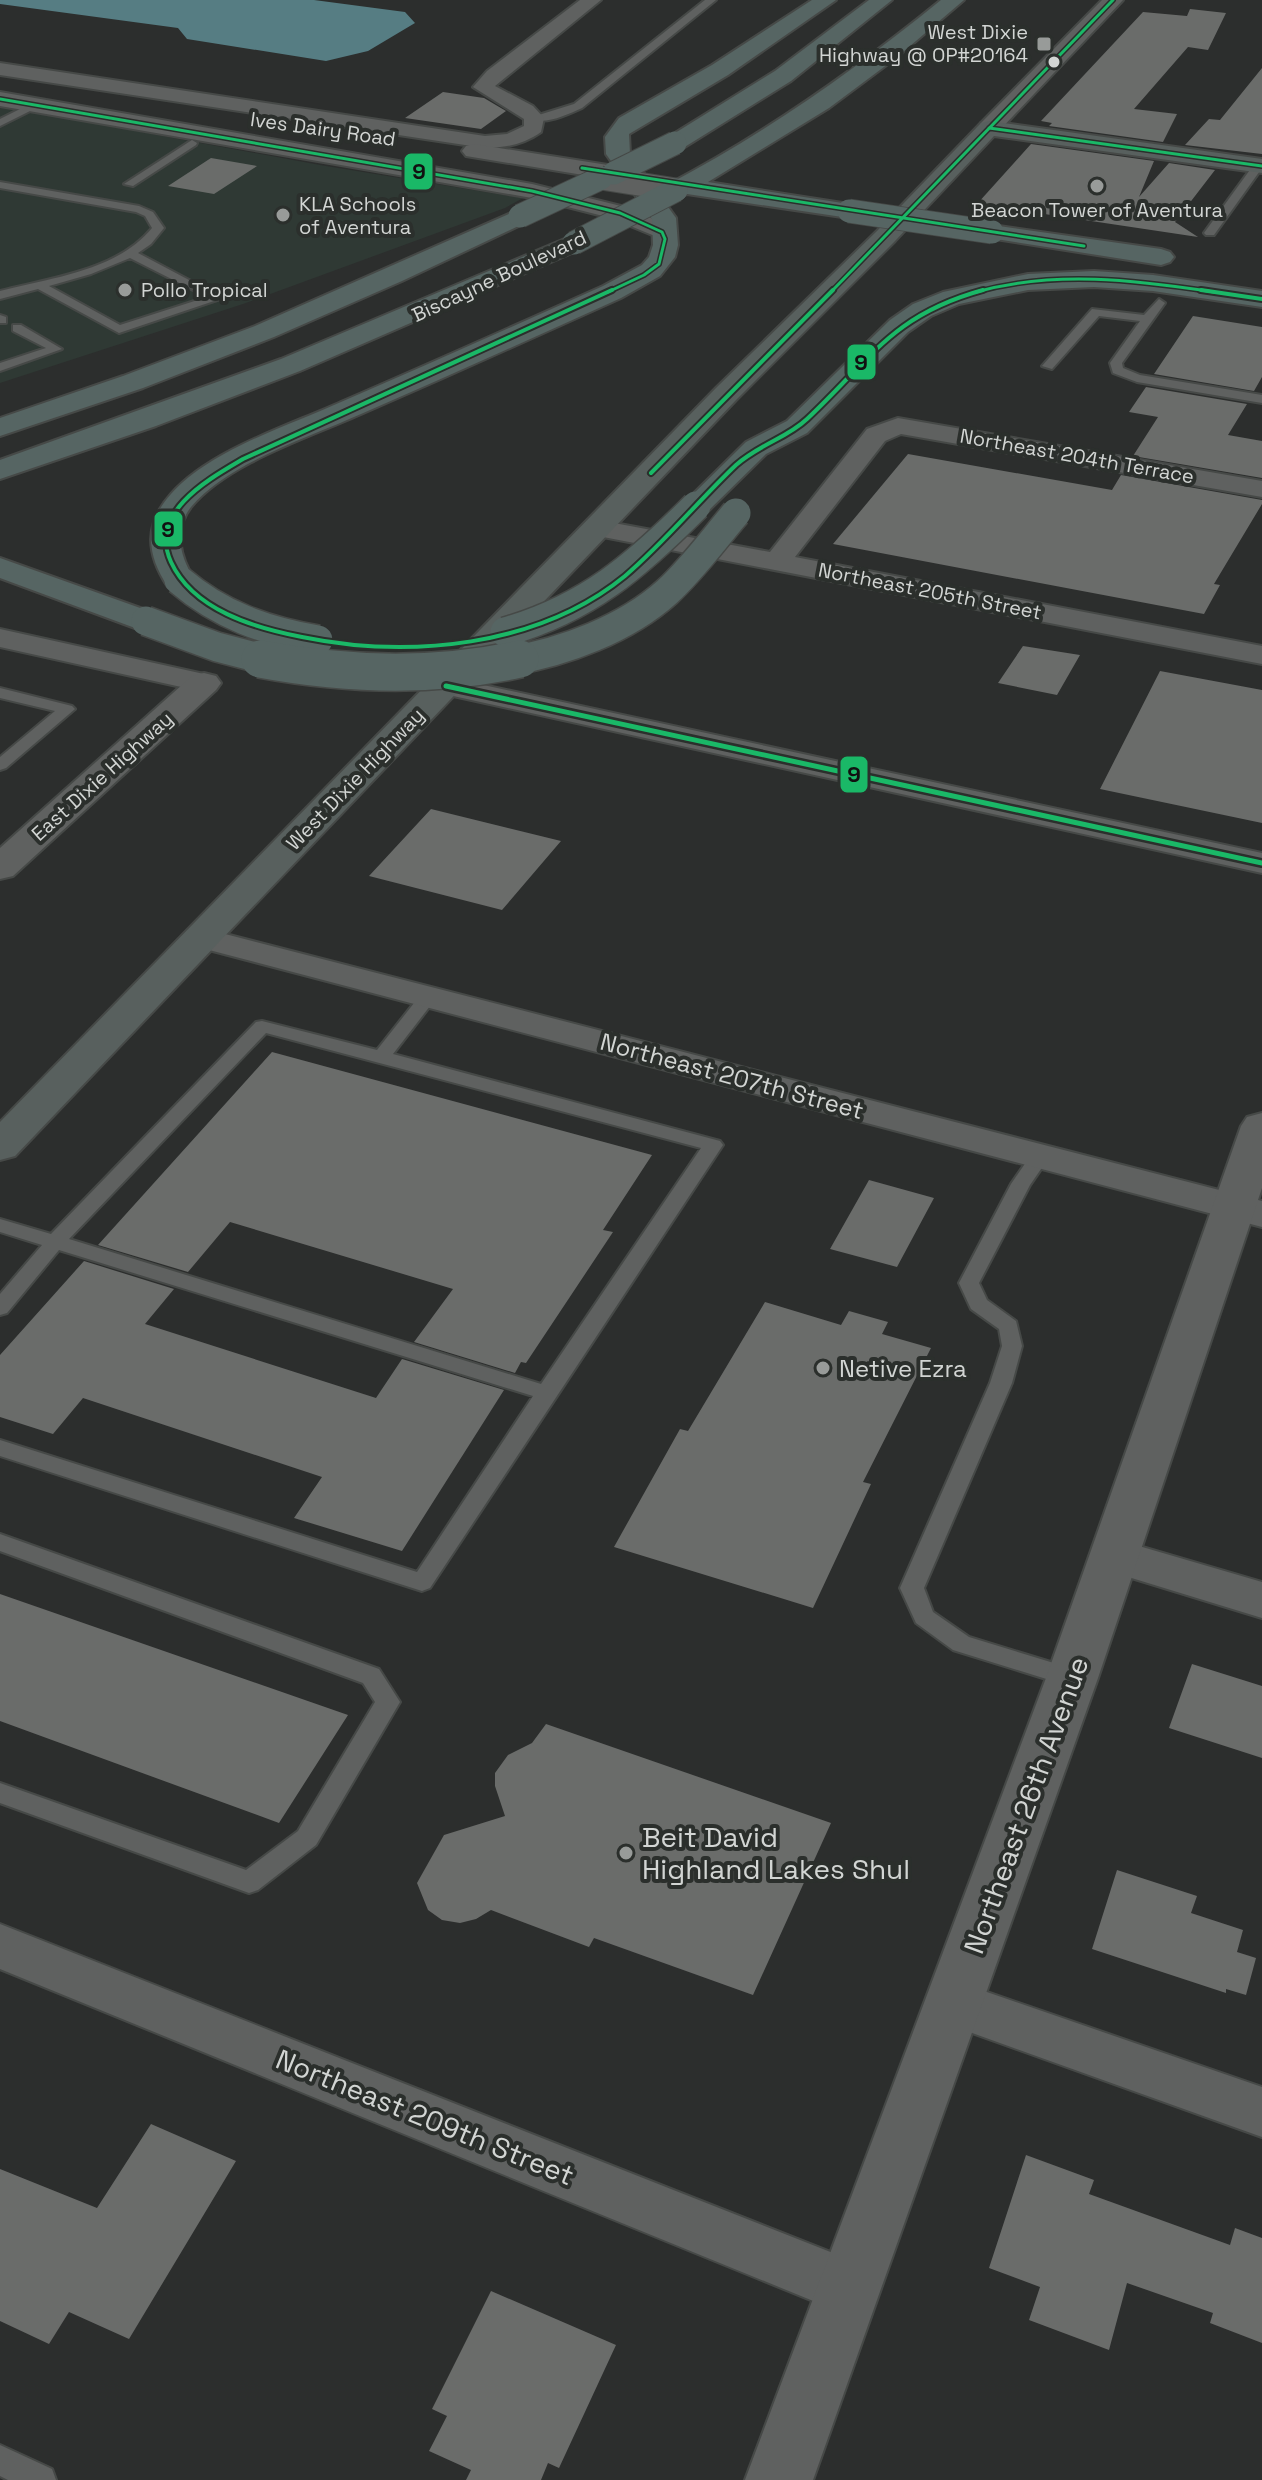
<svg xmlns="http://www.w3.org/2000/svg" width="1262" height="2480" viewBox="0 0 1262 2480" font-family="'Space Grotesk',sans-serif">
<style>
.built{fill:#2f3934}
.water{fill:#567d83}
.building{fill:#6a6c6a}
.lines{fill:none;stroke-linecap:round;stroke-linejoin:round}
.service-casing{stroke:#464947;stroke-width:4}
.minor-casing{stroke:#464947;stroke-width:4}
.tertiary-casing{stroke:#464947;stroke-width:4}
.secondary-casing{stroke:#464947;stroke-width:4}
.primary-casing{stroke:#464947;stroke-width:4}
.service{fill:#5f6160;fill-rule:evenodd}
.minor{fill:#5f6160;fill-rule:evenodd}
.tertiary{fill:#5f6160;fill-rule:evenodd}
.secondary{fill:#58605e;fill-rule:evenodd}
.primary{fill:#566563;fill-rule:evenodd}
.tertiary-bridge-casing{stroke:#464947;stroke-width:25;stroke-linecap:butt}
.primary-bridge-far2-casing{stroke:#464947;stroke-width:25;stroke-linecap:butt}
.primary-bridge-far1-casing{stroke:#464947;stroke-width:32;stroke-linecap:butt}
.primary-bridge-casing{stroke:#464947;stroke-width:40;stroke-linecap:butt}
.tertiary-bridge{stroke:#5f6160;stroke-width:23}
.primary-bridge-far2{stroke:#566563;stroke-width:23}
.primary-bridge-far1{stroke:#566563;stroke-width:29}
.primary-bridge{stroke:#566563;stroke-width:37}
.bus-1-far2-casing{stroke:#2b2f2c;stroke-width:6}
.bus-1-far1-casing{stroke:#2b2f2c;stroke-width:8}
.bus-1-casing{stroke:#2b2f2c;stroke-width:10}
.bus-1-far2{stroke:#1ab867;stroke-width:3}
.bus-1-far1{stroke:#1ab867;stroke-width:4}
.bus-1{stroke:#1ab867;stroke-width:5}
.poi-dot{fill:#989b99;stroke:#2b2f2c;stroke-width:3}
.bus-dot{fill:#d2d5d3;stroke:#2b2f2c;stroke-width:3}
.labels{text-anchor:middle;dominant-baseline:central;stroke-width:8;stroke-linejoin:round;paint-order:stroke}
.far-poi-label{font-size:20px;fill:#d2d5d3;stroke:#2b2f2c;text-anchor:start}
.far-street-label{font-size:20px;fill:#d2d5d3;stroke:#2b2f2c}
.street-label{font-size:24px;fill:#d2d5d3;stroke:#2b2f2c}
.poi-label{font-size:24px;fill:#d2d5d3;stroke:#2b2f2c;text-anchor:start}
.near-street-label{font-size:28px;fill:#d2d5d3;stroke:#2b2f2c}
.near-poi-label{font-size:28px;fill:#d2d5d3;stroke:#2b2f2c;text-anchor:start}
.line-badge{stroke:#2b2f2c;stroke-width:3}
.pale-badge-label{font-size:22px;text-anchor:middle;font-weight:bold;fill:#111}
</style>
<rect width="100%" height="100%" fill="#2c2e2d"/>
<path class="built" d="M 0,106 L 320,165 L 523,198 L 505,208 L 243,304 L 0,383 Z"/>
<path class="water" d="M 0,0 L 314,0 L 405,12 L 415,23 L 368,51 L 326,61 L 187,39 L 178,28 L 0,4 Z"/>
<path class="building" d="M 1190,9 L 1226,13 L 1208,50 L 1188,47 L 1134,109 L 1177,114 L 1163,142 L 1049,126 L 1052,123 L 1041,121 L 1143,12 L 1187,16 Z
M 1262,68 L 1262,154 L 1185,145 L 1209,119 L 1220,120 Z
M 443,92 L 484,98 L 506,111 L 481,129 L 405,118 Z
M 1031,144 L 1154,161 L 1139,197 L 1169,163 L 1215,170 L 1175,222 L 1198,237 L 977,204 Z
M 211,158 L 257,166 L 214,194 L 168,186 Z
M 1193,316 L 1262,327 L 1262,377 L 1254,391 L 1154,374 Z
M 1146,387 L 1247,404 L 1228,435 L 1262,441 L 1262,478 L 1133,456 L 1158,417 L 1129,412 Z
M 908,454 L 1112,490 L 1121,475 L 1262,500 L 1262,504 L 1214,584 L 1220,585 L 1204,614 L 833,544 Z
M 1023,646 L 1080,655 L 1057,695 L 998,683 Z
M 1160,671 L 1262,690 L 1262,823 L 1100,789 Z
M 431,809 L 561,841 L 502,910 L 369,876 Z
M 272,1052 L 652,1155 L 603,1230 L 613,1232 L 526,1363 L 521,1362 L 515,1373 L 414,1342 L 453,1289 L 230,1222 L 188,1272 L 98,1245 Z
M 869,1180 L 934,1198 L 897,1267 L 830,1249 Z
M 84,1261 L 174,1289 L 145,1324 L 376,1398 L 402,1359 L 504,1390 L 402,1551 L 294,1518 L 322,1477 L 83,1398 L 53,1434 L 0,1417 L 0,1355 Z
M 765,1302 L 841,1325 L 849,1311 L 888,1322 L 882,1334 L 931,1348 L 863,1482 L 871,1484 L 813,1608 L 614,1547 L 680,1429 L 688,1431 Z
M 0,1594 L 348,1715 L 279,1823 L 0,1721 Z
M 1192,1664 L 1262,1686 L 1262,1758 L 1169,1728 Z
M 546,1724 L 831,1823 L 753,1995 L 594,1938 L 589,1947 L 491,1910 L 476,1919 L 460,1923 L 442,1920 L 428,1910 L 417,1883 L 444,1835 L 505,1816 L 495,1786 L 495,1773 L 508,1755 L 532,1743 Z
M 1117,1870 L 1197,1896 L 1191,1913 L 1243,1930 L 1237,1952 L 1256,1958 L 1246,1995 L 1226,1989 L 1226,1993 L 1092,1949 Z
M 151,2124 L 236,2161 L 129,2339 L 69,2312 L 49,2344 L 0,2321 L 0,2169 L 97,2208 Z
M 1026,2155 L 1094,2180 L 1089,2194 L 1230,2245 L 1235,2228 L 1262,2238 L 1262,2343 L 1210,2323 L 1213,2313 L 1127,2283 L 1109,2350 L 1029,2320 L 1040,2287 L 989,2268 Z
M 491,2291 L 616,2345 L 559,2468 L 548,2463 L 541,2480 L 466,2480 L 471,2470 L 429,2451 L 447,2416 L 432,2409 Z"/>
<g class="lines">
<defs>
<path id="service" d="M 705,0 L 716,0 L 582,108 C 567,115 543,126 529,118 L 574,104 Z
M 34,102 L 38,103 L 38,107 L 0,126 L 0,119 Z
M 192,140 L 197,143 L 196,145 L 133,186 L 124,184 Z
M 1255,163 L 1262,163 L 1262,168 L 1214,235 L 1206,235 L 1204,233 Z
M 0,182 L 139,206 L 153,212 L 164,228 L 151,244 L 138,253 L 223,298 L 119,333 L 38,289 L 0,299 L 0,291 C 50,278 117,271 152,228 L 145,216 L 136,212 L 0,188 ZM 130,258 L 207,297 L 120,325 L 49,286 L 91,274 Z
M 1159,299 L 1165,303 L 1122,363 L 1123,368 L 1140,375 L 1262,395 L 1262,403 L 1137,382 L 1113,373 L 1110,363 L 1140,321 L 1099,316 L 1052,369 L 1042,366 L 1092,309 L 1144,315 Z
M 0,315 L 6,317 L 6,323 L 0,323 Z
M 13,325 L 21,325 L 62,349 L 0,371 L 0,363 L 46,348 L 13,331 Z
M 0,688 L 72,706 L 75,709 L 6,768 L 0,770 L 0,757 L 55,711 L 0,698 Z
M 428,992 L 437,997 L 393,1054 L 720,1141 L 723,1145 L 430,1588 L 422,1591 L 0,1456 L 0,1440 L 417,1572 L 533,1396 L 59,1250 L 7,1313 L 0,1315 L 0,1294 L 42,1245 L 0,1232 L 0,1219 L 51,1234 L 256,1022 L 262,1021 L 377,1050 L 422,993 ZM 266,1033 L 701,1148 L 541,1384 L 69,1239 Z
M 1040,1150 L 1050,1156 L 1030,1185 L 979,1283 L 987,1300 L 1016,1321 L 1022,1346 L 1012,1383 L 924,1588 L 933,1612 L 969,1637 L 1080,1671 L 1084,1678 L 1080,1685 L 1072,1687 L 953,1650 L 916,1623 L 900,1588 L 990,1383 L 1002,1346 L 999,1329 L 971,1309 L 959,1283 L 1011,1184 L 1033,1152 Z
M 0,1534 L 379,1669 L 400,1702 L 316,1845 L 258,1890 L 249,1893 L 0,1803 L 0,1783 L 246,1870 L 298,1831 L 375,1702 L 363,1683 L 0,1551 Z
M 0,2445 L 52,2469 L 56,2480 L 8,2480 L 0,2476 Z"/>
<path id="minor" d="M 580,0 L 601,0 L 495,86 L 533,106 L 544,118 L 541,132 C 524,144 506,148 485,148 L 0,75 L 0,63 L 485,136 L 507,134 L 524,126 L 524,119 L 473,87 L 487,71 Z
M 898,418 L 1262,481 L 1262,497 L 901,434 L 885,441 L 795,557 L 1262,646 L 1262,664 L 598,536 L 588,534 L 584,528 L 588,522 L 598,520 L 770,552 L 867,429 Z
M 0,629 L 204,674 L 215,677 L 219,683 L 215,689 L 204,692 L 0,647 Z
M 446,677 L 1262,853 L 1262,873 L 435,692 L 431,686 L 435,680 Z
M 202,928 L 1262,1201 L 1262,1227 L 190,945 L 185,938 L 190,931 Z
M 1115,1539 L 1262,1582 L 1262,1618 L 1099,1568 L 1092,1556 L 1099,1544 Z
M 0,1924 L 871,2268 L 879,2288 L 871,2308 L 850,2316 L 0,1969 Z
M 955,1981 L 1262,2087 L 1262,2137 L 936,2020 L 928,2004 L 936,1988 Z"/>
<path id="tertiary" d="M 1102,0 L 1123,0 L 997,133 L 981,133 L 978,128 L 981,123 Z
M 0,92 L 532,184 L 629,208 L 671,227 L 674,232 L 671,237 L 662,239 L 611,218 L 532,198 L 0,106 Z
M 474,144 L 614,166 L 622,168 L 626,173 L 622,178 L 614,180 L 466,156 L 462,151 L 466,146 Z
M 204,673 L 216,676 L 221,683 L 216,690 L 13,876 L 0,879 L 0,848 L 192,676 Z
M 1262,1113 L 1262,1188 L 1098,1678 L 813,2480 L 745,2480 L 1046,1678 L 1241,1126 L 1247,1117 Z"/>
<path id="secondary" d="M 989,121 L 1262,159 L 1262,173 L 994,136 L 895,241 L 736,400 L 15,1156 L 0,1160 L 0,1122 L 716,388 L 877,231 L 981,123 Z"/>
<path id="primary" d="M 812,0 L 836,0 L 728,75 L 629,134 L 630,154 L 676,218 L 678,245 L 675,257 L 660,276 L 621,298 C 535,337 448,376 361,414 C 310,437 227,463 191,507 C 173,530 180,558 195,580 L 190,587 L 179,589 L 168,587 C 146,554 144,524 171,494 C 210,450 288,426 341,402 C 429,364 516,325 603,286 L 642,265 L 649,257 L 653,245 L 652,219 L 606,154 L 605,137 L 619,118 L 712,65 Z
M 869,0 L 892,0 L 791,81 L 683,148 L 667,148 L 663,143 L 667,138 L 775,71 Z
M 941,0 L 964,0 L 896,58 L 829,108 L 708,182 L 849,204 L 858,206 L 861,211 L 858,216 L 849,218 L 687,194 L 676,197 L 667,195 L 664,190 L 667,185 C 766,133 855,70 941,0 Z
M 520,209 L 529,211 L 532,216 L 529,221 L 402,281 L 274,337 L 143,388 L 0,436 L 0,418 L 123,376 L 255,326 Z
M 992,225 L 1161,249 L 1170,252 L 1174,257 L 1170,262 L 1161,265 L 983,237 L 980,232 L 983,227 Z
M 574,235 L 583,238 L 587,243 L 583,248 L 300,371 L 156,426 L 0,479 L 0,460 L 281,359 Z
M 1094,271 L 1153,275 L 1262,291 L 1262,307 L 1153,291 L 1094,287 L 1028,290 L 959,304 L 931,316 L 908,332 L 807,433 L 766,454 L 707,512 L 696,515 L 685,512 L 681,506 L 746,442 L 787,421 L 890,320 L 913,304 L 943,292 L 1028,274 Z
M 0,558 L 157,614 L 162,621 L 157,628 L 146,631 L 135,628 L 0,578 Z"/>
</defs>
<use href="#service" class="service-casing"/>
<use href="#minor" class="minor-casing"/>
<use href="#tertiary" class="tertiary-casing"/>
<use href="#secondary" class="secondary-casing"/>
<use href="#primary" class="primary-casing"/>
<use href="#service" class="service"/>
<use href="#minor" class="minor"/>
<use href="#tertiary" class="tertiary"/>
<use href="#secondary" class="secondary"/>
<use href="#primary" class="primary"/>
<defs>
<path id="tertiary-bridge" d="M 601,178 L 676,190"/>
<path id="primary-bridge-far2" d="M 614,173 L 675,143
M 849,211 L 992,232
M 520,216 L 601,178
M 574,243 L 676,190"/>
<path id="primary-bridge-far1" d="M 179,580 C 220,615 265,631 318,640
M 146,621 L 217,647 L 271,661
M 505,632 C 588,608 636,566 696,506
M 510,661 C 564,652 626,629 667,592 C 693,568 713,540 736,513"/>
<path id="primary-bridge" d="M 260,659 C 346,675 434,678 520,659"/>
</defs>
<use href="#tertiary-bridge" class="tertiary-bridge-casing"/>
<use href="#primary-bridge-far2" class="primary-bridge-far2-casing"/>
<use href="#primary-bridge-far1" class="primary-bridge-far1-casing"/>
<use href="#primary-bridge" class="primary-bridge-casing"/>
<use href="#tertiary-bridge" class="tertiary-bridge"/>
<use href="#primary-bridge-far2" class="primary-bridge-far2"/>
<use href="#primary-bridge-far1" class="primary-bridge-far1"/>
<use href="#primary-bridge" class="primary-bridge"/>
<defs>
<path id="bus-1-far2" d="M 0,99 L 532,191 L 620,213 L 662,232 L 665,239 L 659,264 L 644,275 L 608,292
M 989,128 L 1262,166
M 582,168 L 1084,246
M 831,292 L 1113,0
M 976,292 C 1054,270 1136,280 1214,292"/>
<path id="bus-1-far1" d="M 612,290 L 243,459 C 209,479 148,512 171,562 C 193,610 255,628 302,637 C 409,659 538,647 625,576 C 665,542 698,501 736,465 C 760,444 787,438 807,419 C 871,359 892,315 983,290
M 1201,290 L 1262,299
M 651,473 L 833,290"/>
<path id="bus-1" d="M 446,686 L 1262,863"/>
</defs>
<use href="#bus-1-far2" class="bus-1-far2-casing"/>
<use href="#bus-1-far1" class="bus-1-far1-casing"/>
<use href="#bus-1" class="bus-1-casing"/>
<use href="#bus-1-far2" class="bus-1-far2"/>
<use href="#bus-1-far1" class="bus-1-far1"/>
<use href="#bus-1" class="bus-1"/>
</g>
<g class="poi-dot">
<rect x="1036" y="36" width="16" height="16" rx="4"/>
<circle cx="1097" cy="186" r="8"/>
<circle cx="283" cy="215" r="8"/>
<circle cx="125" cy="290" r="8"/>
<circle cx="823" cy="1368" r="8"/>
<circle cx="626" cy="1853" r="8"/>
</g>
<circle class="bus-dot" cx="1054" cy="62" r="7"/>
<g class="labels">
<g class="far-poi-label">
<text x="1028" y="32" text-anchor="end">West Dixie<tspan x="1028" dy="23">Highway @ OP#20164</tspan></text>
<text x="299" y="204">KLA Schools<tspan x="299" dy="23">of Aventura</tspan></text>
<text x="1097" y="210" text-anchor="middle">Beacon Tower of Aventura</text>
<text x="141" y="290">Pollo Tropical</text>
</g>
<g class="far-street-label">
<text transform="translate(323 129) rotate(8)">Ives Dairy Road</text>
<text transform="translate(499 276) rotate(-25)">Biscayne Boulevard</text>
<text transform="translate(1077 456) rotate(10)">Northeast 204th Terrace</text>
<text transform="translate(930 591) rotate(11)">Northeast 205th Street</text>
<text transform="translate(102 776) rotate(-42)">East Dixie Highway</text>
<text transform="translate(355 779) rotate(-46)">West Dixie Highway</text>
</g>
<g class="street-label">
<text transform="translate(732 1076) rotate(15)">Northeast 207th Street</text>
</g>
<g class="poi-label">
<text x="839" y="1368">Netive Ezra</text>
</g>
<g class="near-street-label">
<text transform="translate(1026 1805) rotate(-70)">Northeast 26th Avenue</text>
<text transform="translate(425 2117) rotate(22)">Northeast 209th Street</text>
</g>
<g class="near-poi-label">
<text x="642" y="1837">Beit David<tspan x="642" dy="32">Highland Lakes Shul</tspan></text>
</g>
</g>
<g class="line-badge">
<rect x="403" y="152" width="31" height="39" rx="8" fill="#1ab867"/>
<rect x="846" y="343" width="31" height="38" rx="8" fill="#1ab867"/>
<rect x="153" y="510" width="31" height="38" rx="8" fill="#1ab867"/>
<rect x="839" y="755" width="30" height="39" rx="8" fill="#1ab867"/>
</g>
<g class="pale-badge-label">
<text x="419" y="179">9</text>
<text x="861" y="370">9</text>
<text x="168" y="537">9</text>
<text x="854" y="782">9</text>
</g>
</svg>
